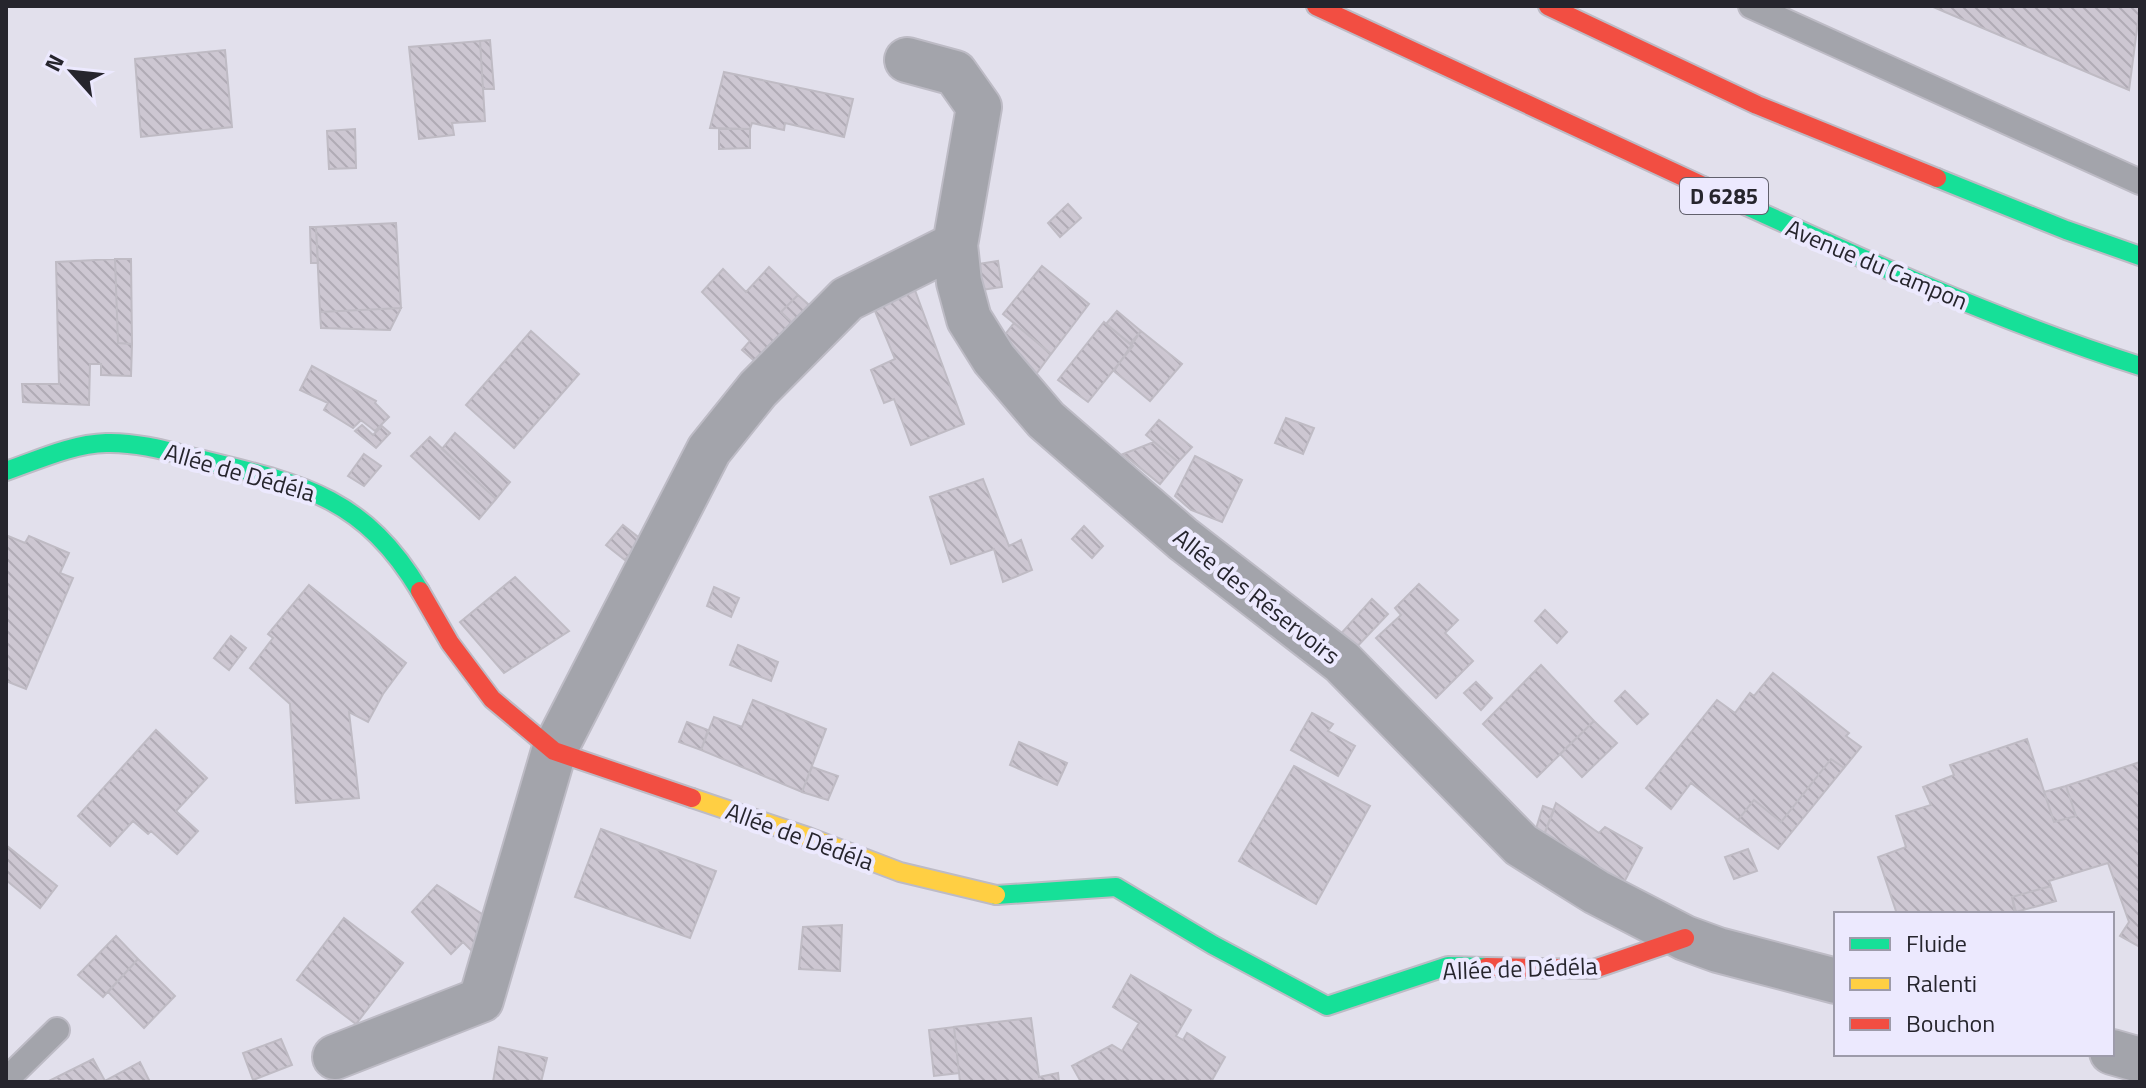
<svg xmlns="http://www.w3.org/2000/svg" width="2146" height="1088" viewBox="0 0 2146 1088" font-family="'Titillium Web',sans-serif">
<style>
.building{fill:url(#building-back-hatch);stroke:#bfbbc4;stroke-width:2}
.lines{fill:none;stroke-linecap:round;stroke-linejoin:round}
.lane-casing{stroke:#bdbbc5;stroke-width:28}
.street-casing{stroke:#bdbbc5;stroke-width:48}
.fast-casing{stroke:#bdbbc5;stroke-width:22}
.slow-casing{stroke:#bdbbc5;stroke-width:22}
.jam-casing{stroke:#bdbbc5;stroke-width:22}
.lane{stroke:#a3a4ab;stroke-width:24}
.street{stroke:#a3a4ab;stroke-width:44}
.fast{stroke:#16e098;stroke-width:18}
.slow{stroke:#ffcf43;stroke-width:18}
.jam{stroke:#f24e42;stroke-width:18}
.labels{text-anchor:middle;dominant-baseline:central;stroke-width:8;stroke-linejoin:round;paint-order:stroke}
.shield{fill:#ece9fe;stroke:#61606c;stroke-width:2}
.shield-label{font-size:22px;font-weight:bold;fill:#26252d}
.street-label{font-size:24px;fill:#26252d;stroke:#ece9fe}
</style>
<defs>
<pattern id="building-back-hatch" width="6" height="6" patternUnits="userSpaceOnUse" patternTransform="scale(2)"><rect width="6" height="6" fill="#cdc7d2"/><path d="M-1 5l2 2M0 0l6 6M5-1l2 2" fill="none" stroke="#b0abb5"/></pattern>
</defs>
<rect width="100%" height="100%" fill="#e2e0ec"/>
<path class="building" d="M 1931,6 L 2140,6 L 2129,90 L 1992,32 Z
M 490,40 L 494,89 L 483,89 L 480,41 Z
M 480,41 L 485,121 L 452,123 L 454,135 L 419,139 L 409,47 Z
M 225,50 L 232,127 L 141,137 L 135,59 Z
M 724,72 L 853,99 L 844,137 L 785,123 L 784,130 L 752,123 L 750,129 L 710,128 Z
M 355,129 L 356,168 L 329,169 L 327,131 Z
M 719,129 L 750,129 L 750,148 L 719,149 Z
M 1068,204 L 1081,218 L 1060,237 L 1048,223 Z
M 396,223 L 401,308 L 320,312 L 316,227 Z
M 310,227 L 316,227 L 318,263 L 311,263 Z
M 115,259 L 131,259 L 132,344 L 118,343 Z
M 115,259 L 118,343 L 132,344 L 131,376 L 101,375 L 101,364 L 90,364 L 89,405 L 23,402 L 22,384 L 59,384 L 56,262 Z
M 998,261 L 1002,287 L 981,290 L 978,264 Z
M 1042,266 L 1089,304 L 1051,354 L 1003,314 Z
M 769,267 L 798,295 L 781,312 L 807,337 L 771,376 L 742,350 L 750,341 L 702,292 L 723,269 L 746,292 Z
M 912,282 L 964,424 L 911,445 L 894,399 L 884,403 L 871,370 L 895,359 L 870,299 Z
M 798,295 L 825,319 L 807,337 L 781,312 Z
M 401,308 L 390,330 L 321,328 L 320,312 Z
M 1117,311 L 1141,331 L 1130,344 L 1106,324 Z
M 1104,322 L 1133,346 L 1088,402 L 1058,380 Z
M 1014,323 L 1051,354 L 1031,381 L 1000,341 Z
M 531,331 L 579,374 L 514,448 L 466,405 Z
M 1141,331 L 1182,364 L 1150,401 L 1114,371 Z
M 312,366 L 376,401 L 375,403 L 389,417 L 375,431 L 361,420 L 353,428 L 324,410 L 328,403 L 300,390 Z
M 1286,418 L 1314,428 L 1303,454 L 1275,443 Z
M 1159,420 L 1192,447 L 1178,462 L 1146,435 Z
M 362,425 L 373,435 L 382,426 L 390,433 L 376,448 L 355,431 Z
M 455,433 L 510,482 L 496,499 L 442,449 Z
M 430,437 L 496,499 L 479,519 L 411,456 Z
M 1154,442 L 1178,462 L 1160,484 L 1123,454 Z
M 364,454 L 381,466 L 364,486 L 348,476 Z
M 1195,456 L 1242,480 L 1222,522 L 1191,510 L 1175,496 Z
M 983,479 L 1009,546 L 1021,540 L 1032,570 L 1003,582 L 994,549 L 951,564 L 930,497 Z
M 623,525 L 642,540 L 625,560 L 606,545 Z
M 1084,526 L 1103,546 L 1092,558 L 1072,539 Z
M 8,536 L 25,543 L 29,536 L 69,553 L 60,573 L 73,578 L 26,689 L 6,681 L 6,541 Z
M 515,577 L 569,631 L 504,673 L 460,622 Z
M 1419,584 L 1458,620 L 1445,633 L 1473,661 L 1436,698 L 1376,638 L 1401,615 L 1395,608 Z
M 309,585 L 406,663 L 383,694 L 368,722 L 349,712 L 359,798 L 296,803 L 290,704 L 250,668 L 273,638 L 268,634 Z
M 714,587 L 739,598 L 731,617 L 707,606 Z
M 1372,599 L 1388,614 L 1352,652 L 1338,637 Z
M 1545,610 L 1567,632 L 1557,643 L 1535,621 Z
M 231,636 L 246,648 L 229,670 L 214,658 Z
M 738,645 L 778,662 L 771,681 L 730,665 Z
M 1541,665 L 1594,721 L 1537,777 L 1483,724 Z
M 1773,673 L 1849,733 L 1846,736 L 1861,747 L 1844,768 L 1831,759 L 1781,822 L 1754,800 L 1738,820 L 1691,783 L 1671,809 L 1646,788 L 1717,700 L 1735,713 L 1750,693 L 1754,696 Z
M 1476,682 L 1492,698 L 1481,710 L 1464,693 Z
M 1625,691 L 1648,714 L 1637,724 L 1615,701 Z
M 753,700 L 826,729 L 802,792 L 701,750 L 714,717 L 742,727 Z
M 1312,713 L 1333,724 L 1328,731 L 1355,746 L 1338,776 L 1291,750 Z
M 1594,721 L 1617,743 L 1582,777 L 1560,754 Z
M 687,722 L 708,730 L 701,750 L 679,742 Z
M 156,730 L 207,778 L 176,811 L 198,831 L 177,854 L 151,831 L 148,834 L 133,821 L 110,846 L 78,816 Z
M 2027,739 L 2054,822 L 2076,816 L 2066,786 L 2140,762 L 2140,947 L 2120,936 L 2129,922 L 2108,863 L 2049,881 L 2051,886 L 2012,897 L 2015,914 L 1897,914 L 1878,857 L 1906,847 L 1896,816 L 1931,805 L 1923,787 L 1954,775 L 1950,765 Z
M 1019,742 L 1067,763 L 1057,785 L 1010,765 Z
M 1831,759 L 1844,768 L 1778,849 L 1738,820 L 1754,800 L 1781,822 Z
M 1294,766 L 1370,806 L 1316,904 L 1239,861 Z
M 812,767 L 838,776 L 828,800 L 802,792 Z
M 2066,786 L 2076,816 L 2054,822 L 2044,792 Z
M 1556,803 L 1599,833 L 1605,827 L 1642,848 L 1622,886 L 1542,840 Z
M 1543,806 L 1554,810 L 1542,840 L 1535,832 Z
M 601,829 L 716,871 L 690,938 L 575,897 Z
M 6,845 L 57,886 L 40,908 L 6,880 Z
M 1748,849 L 1757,871 L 1734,879 L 1725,857 Z
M 437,885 L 496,923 L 487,955 L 472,951 L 463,942 L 451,954 L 412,912 Z
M 2051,886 L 2056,901 L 2016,912 L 2012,897 Z
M 344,918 L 403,963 L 356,1024 L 297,980 Z
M 842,925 L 840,971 L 799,969 L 803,927 Z
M 116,936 L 138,959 L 103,997 L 78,975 Z
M 138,959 L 175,996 L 144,1028 L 108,992 Z
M 1131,975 L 1191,1010 L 1176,1036 L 1183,1040 L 1187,1033 L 1225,1057 L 1211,1082 L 1081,1082 L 1072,1066 L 1112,1045 L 1122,1051 L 1139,1023 L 1113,1007 Z
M 1031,1018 L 1039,1077 L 1058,1073 L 1059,1082 L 960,1082 L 954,1027 Z
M 954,1027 L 959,1073 L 934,1076 L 929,1030 Z
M 281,1039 L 292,1065 L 253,1080 L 243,1053 Z
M 499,1047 L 547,1058 L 541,1082 L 493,1082 Z
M 93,1059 L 105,1081 L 140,1062 L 150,1082 L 47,1082 Z"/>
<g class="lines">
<defs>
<path id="lane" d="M 1751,6 L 2140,182
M 6,1080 L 57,1030"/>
<path id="street" d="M 907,60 L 955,73 L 979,107 L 955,245 L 959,282 L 969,319 L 994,359 L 1046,420 L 1183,539 L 1342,662 L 1521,845 L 1596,892 L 1685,938 L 1718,950 L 1836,981
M 2112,1052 L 2140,1060
M 335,1057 L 481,1000 L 554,751 L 709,450 L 758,389 L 847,299 L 955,245"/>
<path id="fast" d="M 1937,178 L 2066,230 L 2140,256
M 1703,186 C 1847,252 1989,318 2140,366
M 6,471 C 38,460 72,444 106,443 C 139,442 171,452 203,460 C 302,484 364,497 420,591
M 996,895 L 1116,887 L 1213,945 L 1327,1006 L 1448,966 L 1486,967"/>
<path id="slow" d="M 692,798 L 808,837 L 900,872 L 996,895"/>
<path id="jam" d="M 1316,6 L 1703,186
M 1548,6 L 1757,105 L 1937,178
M 420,591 L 450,643 L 492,699 L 554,751 L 692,798
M 1486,967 L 1594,969 L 1685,938"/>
</defs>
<use href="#lane" class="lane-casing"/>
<use href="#street" class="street-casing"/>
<use href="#fast" class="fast-casing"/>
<use href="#slow" class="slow-casing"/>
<use href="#jam" class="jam-casing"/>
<use href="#lane" class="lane"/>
<use href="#street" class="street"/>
<use href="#fast" class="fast"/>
<use href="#slow" class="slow"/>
<use href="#jam" class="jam"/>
</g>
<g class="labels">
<rect class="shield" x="1680" y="178" width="88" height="36" rx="6"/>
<g class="shield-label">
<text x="1724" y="196">D 6285</text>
</g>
<g class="street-label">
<text transform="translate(1877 264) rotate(23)">Avenue du Campon</text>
<text transform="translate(240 472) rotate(16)">Allée de Dédéla</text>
<text transform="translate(1257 596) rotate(38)">Allée des Réservoirs</text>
<text transform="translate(800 836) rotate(20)">Allée de Dédéla</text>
<text transform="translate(1520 968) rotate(-2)">Allée de Dédéla</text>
</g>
</g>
<rect width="2146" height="1088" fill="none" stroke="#26252d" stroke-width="16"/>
<rect x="1834" y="912" width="280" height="144" fill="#ece9fe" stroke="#9d9baa" stroke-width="2"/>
<rect x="1850" y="938" width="40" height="12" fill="#16e098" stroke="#9d9baa" stroke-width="2"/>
<text x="1906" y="952" font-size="24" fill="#26252d">Fluide</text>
<rect x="1850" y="978" width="40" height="12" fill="#ffcf43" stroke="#9d9baa" stroke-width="2"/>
<text x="1906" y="992" font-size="24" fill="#26252d">Ralenti</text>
<rect x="1850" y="1018" width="40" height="12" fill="#f24e42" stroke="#9d9baa" stroke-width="2"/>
<text x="1906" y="1032" font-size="24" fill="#26252d">Bouchon</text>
<g transform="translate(72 72) rotate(297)" stroke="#ece9fe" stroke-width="6" paint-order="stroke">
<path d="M0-6L14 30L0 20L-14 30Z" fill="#26252d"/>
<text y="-12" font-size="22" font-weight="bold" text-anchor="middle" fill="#26252d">N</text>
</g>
</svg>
